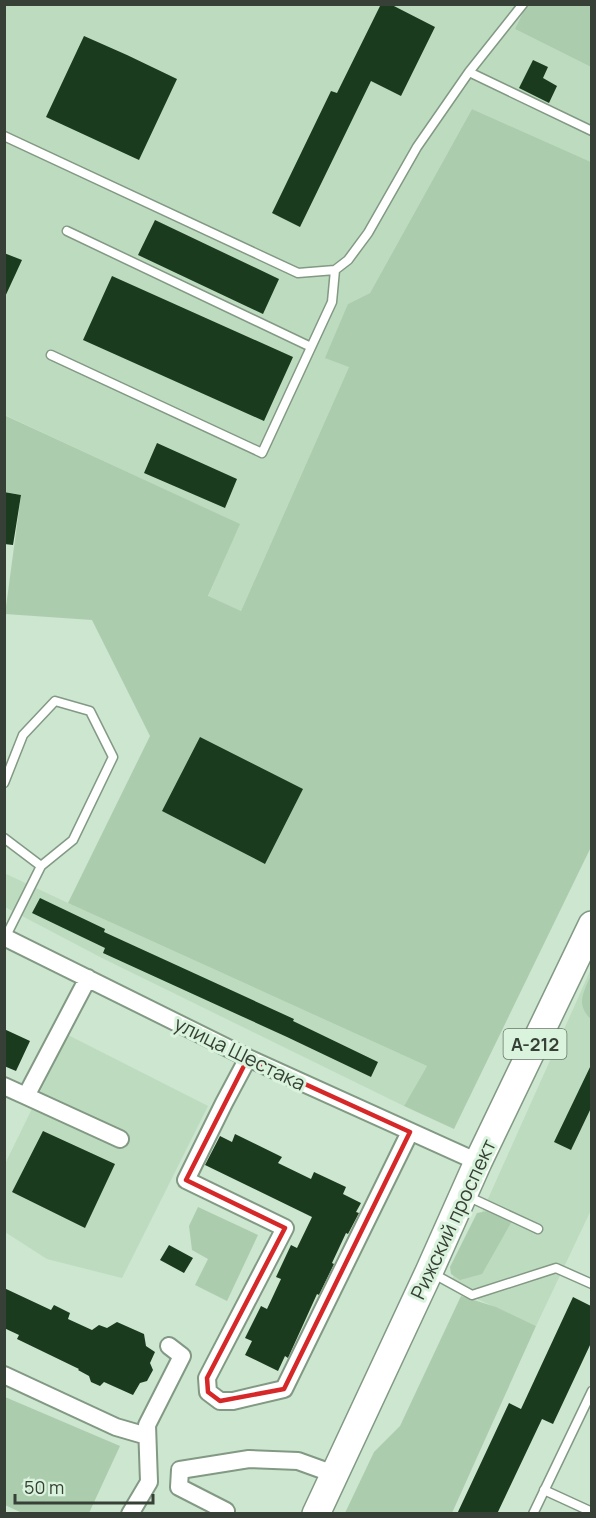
<svg xmlns="http://www.w3.org/2000/svg" width="596" height="1518" viewBox="0 0 596 1518" font-family="Manrope,sans-serif">
<style>
.built{fill:#bddbbe}
.green{fill:#acccae}
.building{fill:#1b3b1f}
.lines{fill:none;stroke-linecap:round;stroke-linejoin:round}
.service-casing{stroke:#829983;stroke-width:11}
.minor-casing{stroke:#829983;stroke-width:20}
.trunk-casing{stroke:#829983;stroke-width:30}
.service{stroke:#fff;stroke-width:8}
.minor{stroke:#fff;stroke-width:16}
.trunk{stroke:#fff;stroke-width:27}
.marked{fill:none;stroke:#d62828;stroke-width:4.5;stroke-linejoin:round}
.labels{text-anchor:middle;dominant-baseline:central;stroke-width:6;stroke-linejoin:round;paint-order:stroke}
.shield{fill:#daf3dc;stroke:#677668;stroke-width:1.5}
.shield-label{font-size:18px;font-weight:bold;fill:#364036}
.street-label{font-size:20px;fill:#364036;stroke:#daf3dc}
</style>
<rect width="100%" height="100%" fill="#cde6cf"/>
<path class="built" d="M 5,5 L 531,5 L 525,8 L 515,29 L 591,67 L 591,162 L 472,109 L 370,293 L 348,304 L 349,367 L 241,611 L 208,597 L 239,524 L 5,415 Z
M 4,873 L 68,903 L 427,1066 L 404,1106 L 102,958 L 5,907 Z
M 591,969 L 591,1210 L 536,1326 L 449,1286 Z
M 68,1035 L 208,1106 L 122,1278 L 47,1259 L 5,1232 L 4,1166 Z"/>
<path class="green" d="M 531,4 L 591,5 L 591,67 L 515,29 L 525,8 Z
M 472,109 L 591,162 L 591,847 L 454,1129 L 404,1106 L 427,1066 L 68,903 L 150,736 L 92,620 L 5,614 L 21,495 L 5,492 L 4,415 L 240,524 L 208,596 L 241,611 L 349,367 L 325,358 L 348,304 L 370,293 Z
M 591,975 L 591,1019 C 575,1004 584,992 591,975 Z
M 198,1207 L 258,1235 L 227,1301 L 195,1285 L 208,1259 L 192,1250 L 189,1226 Z
M 488,1211 L 512,1221 L 482,1274 L 460,1280 L 451,1274 L 450,1267 L 477,1213 Z
M 461,1296 L 496,1307 L 536,1326 L 452,1513 L 345,1513 L 374,1452 L 400,1426 Z
M 4,1380 L 5,1397 L 120,1446 L 89,1513 L 22,1513 L 5,1505 Z"/>
<path class="building" d="M 381,4 L 390,4 L 435,27 L 401,96 L 371,81 L 300,227 L 272,213 L 331,91 L 337,93 Z
M 84,36 L 127,55 L 177,79 L 139,160 L 46,117 Z
M 533,60 L 548,67 L 543,78 L 557,86 L 549,103 L 519,88 Z
M 155,220 L 279,279 L 263,314 L 138,255 Z
M 4,253 L 22,260 L 4,299 Z
M 112,276 L 293,357 L 264,421 L 83,340 Z
M 157,443 L 237,479 L 225,508 L 144,473 Z
M 4,492 L 21,495 L 13,545 L 4,544 Z
M 200,737 L 303,789 L 265,864 L 162,811 Z
M 40,898 L 105,929 L 104,932 L 294,1019 L 293,1021 L 378,1062 L 371,1077 L 287,1037 L 103,953 L 105,948 L 32,913 Z
M 4,1029 L 30,1041 L 16,1071 L 4,1066 Z
M 591,1065 L 591,1108 L 571,1150 L 554,1142 Z
M 43,1131 L 115,1164 L 85,1228 L 12,1192 Z
M 235,1134 L 282,1157 L 278,1163 L 311,1179 L 314,1172 L 346,1187 L 343,1194 L 361,1203 L 356,1212 L 359,1213 L 348,1234 L 346,1233 L 332,1263 L 334,1264 L 319,1295 L 317,1294 L 288,1358 L 285,1356 L 278,1371 L 245,1355 L 252,1341 L 245,1338 L 261,1306 L 267,1309 L 281,1279 L 276,1277 L 291,1245 L 297,1248 L 312,1217 L 205,1165 L 220,1136 L 232,1142 Z
M 169,1245 L 193,1258 L 184,1273 L 160,1260 Z
M 4,1288 L 51,1310 L 54,1305 L 70,1313 L 68,1319 L 92,1330 L 99,1325 L 107,1328 L 117,1322 L 144,1334 L 146,1346 L 155,1352 L 150,1363 L 153,1370 L 147,1381 L 140,1383 L 133,1395 L 104,1382 L 100,1386 L 91,1382 L 89,1376 L 78,1370 L 79,1369 L 17,1339 L 19,1335 L 4,1328 Z
M 573,1297 L 591,1306 L 591,1343 L 553,1424 L 542,1419 L 497,1514 L 457,1514 L 509,1403 L 521,1409 Z"/>
<g class="lines">
<defs>
<path id="service" d="M 469,72 L 592,131
M 4,136 L 298,273 L 335,270 L 348,260 L 368,233 L 417,147 L 469,72 L 523,4
M 67,231 L 311,347
M 51,355 L 262,453 L 332,302 L 335,270
M 4,783 L 23,735 L 55,701 L 90,711 L 113,757 L 73,840 L 41,866 L 5,938
M 4,838 L 41,866
M 467,1196 L 538,1229
M 432,1273 L 472,1295 L 556,1268 L 592,1284
M 544,1490 L 592,1512
M 533,1514 L 592,1391"/>
<path id="minor" d="M 4,937 L 248,1058 L 478,1162
M 248,1058 L 224,1103 L 186,1180 L 285,1228 L 207,1378 L 208,1392 L 220,1401 L 233,1401 L 284,1389 L 410,1132
M 4,1086 L 26,1096 L 88,978
M 26,1096 L 120,1139
M 4,1375 L 116,1427 L 147,1436
M 226,1511 L 179,1487 L 180,1470 L 249,1459 L 298,1461 L 334,1474
M 130,1514 L 149,1482 L 147,1425 L 182,1356 L 169,1346"/>
<path id="trunk" d="M 316,1514 L 429,1272 L 478,1162 L 592,925"/>
</defs>
<use href="#service" class="service-casing"/>
<use href="#minor" class="minor-casing"/>
<use href="#trunk" class="trunk-casing"/>
<use href="#service" class="service"/>
<use href="#minor" class="minor"/>
<use href="#trunk" class="trunk"/>
</g>
<path class="marked" d="M 248,1058 L 410,1132 L 284,1389 L 220,1401 L 208,1392 L 207,1378 L 285,1228 L 186,1180 Z"/>
<g class="labels">
<rect class="shield" x="503.5" y="1029" width="63" height="30" rx="4.5"/>
<g class="shield-label">
<text x="535" y="1044">А-212</text>
</g>
<g class="street-label">
<text transform="translate(240 1053) rotate(26)">улица Шестака</text>
<text transform="translate(453 1219) rotate(-65)">Рижский проспект</text>
</g>
</g>
<rect width="596" height="1518" fill="none" stroke="#364036" stroke-width="12"/>
<path d="M15 1494v9h138v-9" fill="none" stroke="#364036" stroke-width="3"/>
<text x="24" y="1494" font-size="18" fill="#364036" stroke="#daf3dc" stroke-width="4.5" paint-order="stroke">50 m</text>
</svg>
